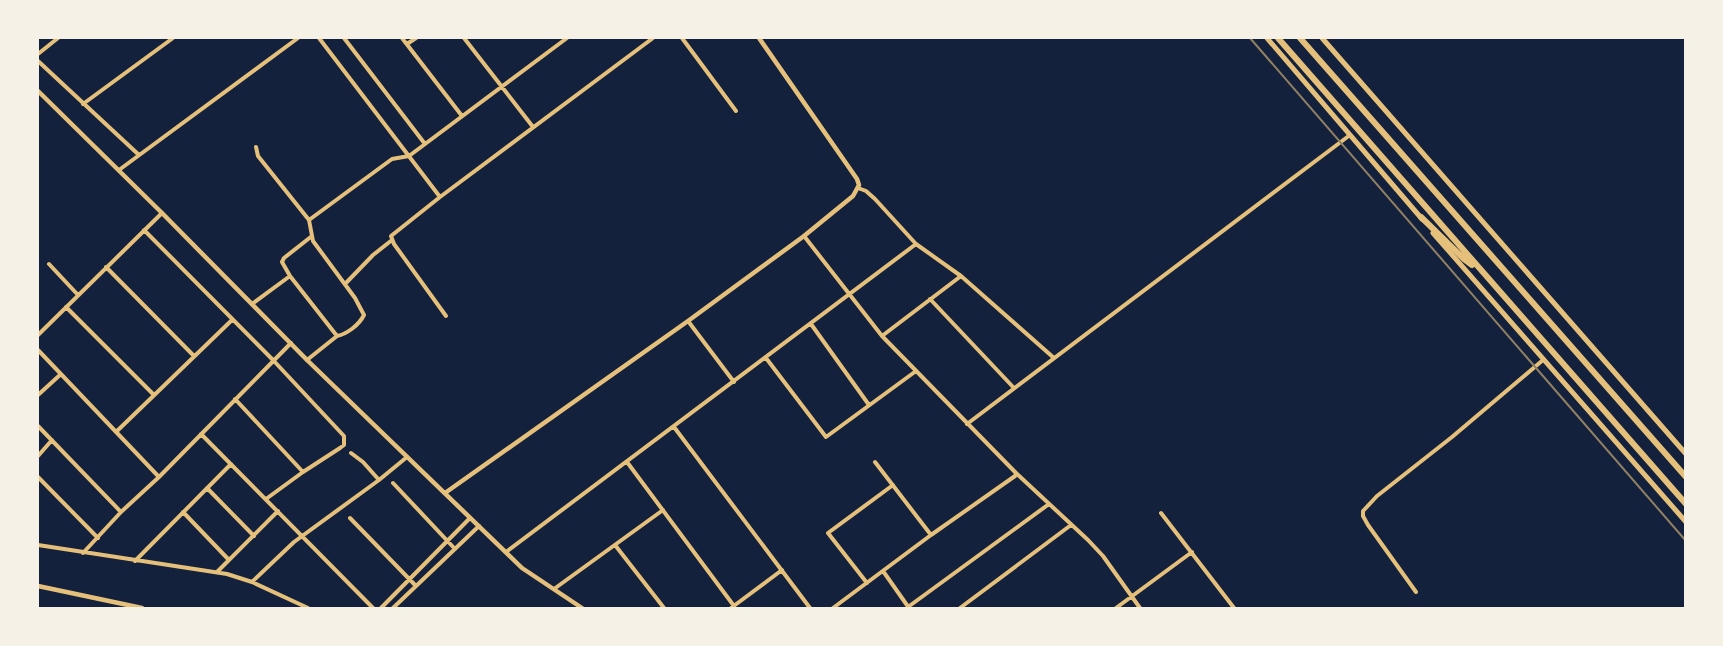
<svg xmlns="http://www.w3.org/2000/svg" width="1723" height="646" viewBox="0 0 1723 646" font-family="Georgia,serif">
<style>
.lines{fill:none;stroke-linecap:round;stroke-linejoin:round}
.minor{stroke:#e5c07b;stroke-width:4}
.tertiary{stroke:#e5c07b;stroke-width:4.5}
.secondary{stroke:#e5c07b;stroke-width:5}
.trunk{stroke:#e5c07b;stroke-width:6}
.rail{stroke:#918062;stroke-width:2}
</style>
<rect width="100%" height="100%" fill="#14213d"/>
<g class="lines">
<path class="minor" d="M 319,38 L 440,197
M 344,38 L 425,144
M 402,38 L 462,116
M 464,38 L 533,127
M 682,38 L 736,111
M 407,44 L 416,38
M 38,54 L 58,38
M 38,61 L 139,155
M 83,104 L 173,38
M 256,147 L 258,156 L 309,220 L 313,241 L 355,298 L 364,315 C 359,325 347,334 337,336 L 290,276 L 282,262 L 284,258 L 312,236
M 119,170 L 298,38
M 858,188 L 866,191 L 875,199 L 916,244 L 961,276 L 1054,358
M 309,220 L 392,159 L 409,156 L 567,38
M 144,230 L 273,360 L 344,436 L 344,445 L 340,448 L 303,472 L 266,499
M 804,236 L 882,336 L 1016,473 L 1015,476 L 931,535 L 833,608
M 49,264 L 78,295
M 106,267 L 194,356
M 345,284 L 373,255 L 392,240
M 930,299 L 1014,388
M 252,304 L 290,276
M 66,307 L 154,395
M 446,316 L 394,244 L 391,236 L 440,197 L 653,38
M 688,321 L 734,382
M 811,324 L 869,405
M 38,335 L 162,213
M 882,336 L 961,276
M 38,350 L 159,477
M 766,358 L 826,437 L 916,371
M 307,360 L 337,336
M 38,395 L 61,374
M 235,399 L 303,472
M 967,424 L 1350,135
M 38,426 L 121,512
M 674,427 L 810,608
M 116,432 L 232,320
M 201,434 L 373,608
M 351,453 L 363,462 L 379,480
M 38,456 L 52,440
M 627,462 L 734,606
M 875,462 L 931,535
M 1016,473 L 1088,540 L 1103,556 L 1140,608
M 38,477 L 98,538
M 393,483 L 455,549
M 207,488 L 254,536
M 183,512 L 229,560
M 1161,513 L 1234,608
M 350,518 L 416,586
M 38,545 L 227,574 L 252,582 L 308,608
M 615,545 L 664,608
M 506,552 L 916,244
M 83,553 L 121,512 L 159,477 L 291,343
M 135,561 L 231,464
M 883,571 L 909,608
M 217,572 L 278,511
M 252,582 L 294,542 L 379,480 L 407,457
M 867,583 L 828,533 L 893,485
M 554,589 L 663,510
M 1416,592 L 1368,525 L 1363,516 L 1363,511 L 1377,496 L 1452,437 L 1543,360
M 908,607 L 1049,504
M 381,608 L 470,518
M 393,608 L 479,526
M 731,608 L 782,570
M 960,608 L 1071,525
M 1116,608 L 1192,552"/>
<path class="tertiary" d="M 38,91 L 162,213 L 307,360 L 522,568 L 582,608
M 445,493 L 688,321 L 804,236 L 853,196 L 859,185 L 857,179 L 759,38
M 38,586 L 142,608"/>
<path class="secondary" d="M 1267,38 L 1422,219
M 1322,38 L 1686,454
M 1433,233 L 1686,522"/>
<path class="trunk" d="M 1278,38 L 1686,504
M 1300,38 L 1686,477
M 1421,217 L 1464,259 L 1472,265"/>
<path class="rail" d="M 1250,38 L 1686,541"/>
</g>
<rect width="1723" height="646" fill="none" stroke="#f6f1e7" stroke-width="78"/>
</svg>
